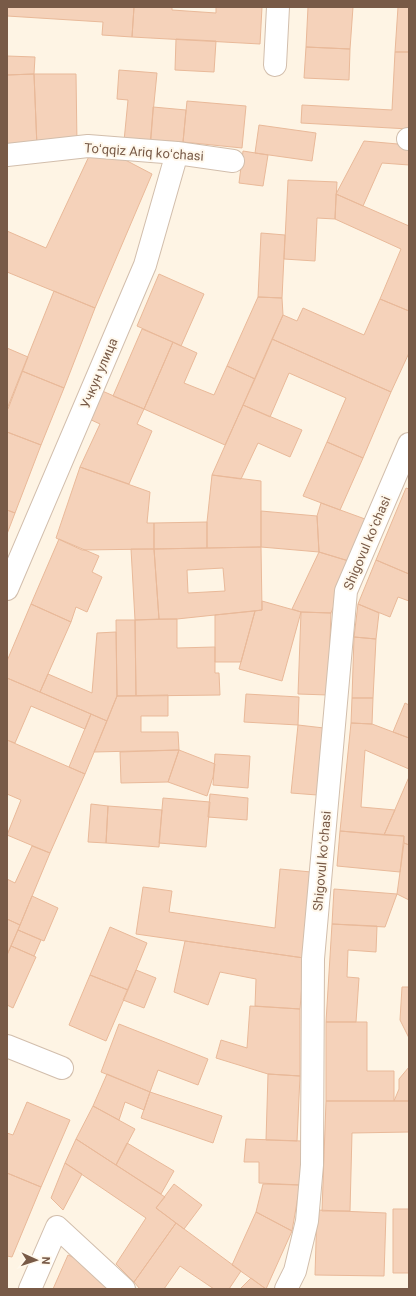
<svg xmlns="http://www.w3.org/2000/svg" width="416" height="1296" viewBox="0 0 416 1296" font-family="Roboto,sans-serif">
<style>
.building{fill:#f5d2ba;stroke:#e9b999;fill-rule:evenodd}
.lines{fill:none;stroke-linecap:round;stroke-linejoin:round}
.minor-casing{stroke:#d2beac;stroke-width:24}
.minor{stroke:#fff;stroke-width:22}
.labels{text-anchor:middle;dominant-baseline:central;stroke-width:4;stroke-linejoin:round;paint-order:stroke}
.street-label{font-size:13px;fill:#785a47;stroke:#fff8ec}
</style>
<rect width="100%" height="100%" fill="#fef4e4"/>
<path class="building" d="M 7,7 L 134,7 L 132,37 L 102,35 L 103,22 L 7,16 Z
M 134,7 L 172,7 L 172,10 L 216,13 L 216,7 L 262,7 L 260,44 L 132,37 Z
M 308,7 L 353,7 L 350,49 L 306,47 Z
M 398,7 L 409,7 L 409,52 L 395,52 Z
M 176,39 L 216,41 L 214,72 L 175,70 Z
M 306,47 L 350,49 L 349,80 L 304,78 Z
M 395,52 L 409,52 L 409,129 L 301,123 L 302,105 L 392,110 Z
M 7,56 L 35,57 L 34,74 L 7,75 Z
M 119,70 L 157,73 L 150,143 L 124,141 L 128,100 L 117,99 Z
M 34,74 L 37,147 L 7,148 L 7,75 Z
M 34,74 L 76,74 L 77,144 L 37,147 Z
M 187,101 L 246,106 L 242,148 L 183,142 Z
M 153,107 L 186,110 L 183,142 L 151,140 Z
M 259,125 L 316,133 L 312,161 L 255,153 Z
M 364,141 L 409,145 L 409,165 L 382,163 L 363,206 L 336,194 Z
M 243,151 L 268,155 L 263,186 L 239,183 Z
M 91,152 L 112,153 L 152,174 L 95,308 L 7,272 L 7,231 L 46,248 Z
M 288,180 L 337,182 L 335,219 L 317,218 L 315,261 L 284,259 Z
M 336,194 L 409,226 L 409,311 L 380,299 L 401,249 L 335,219 Z
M 261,233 L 285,235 L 282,298 L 258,297 Z
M 159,274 L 204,294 L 181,346 L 137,326 Z
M 54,291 L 95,308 L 64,388 L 22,371 Z
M 258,297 L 282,298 L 283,315 L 255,379 L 227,366 Z
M 380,299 L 409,311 L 409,353 L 391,392 L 272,339 L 283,315 L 297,321 L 303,308 L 364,335 Z
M 142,329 L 173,342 L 144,409 L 113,396 Z
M 272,339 L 391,392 L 363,458 L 327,442 L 346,398 L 289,373 L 270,417 L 243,405 Z
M 173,342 L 197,353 L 184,383 L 214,395 L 227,366 L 255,379 L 225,445 L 144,409 Z
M 7,348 L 28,357 L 8,409 L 7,409 Z
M 22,371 L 64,388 L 41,445 L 7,432 L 7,409 Z
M 100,390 L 144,409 L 137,424 L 152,431 L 129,484 L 80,467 L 100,424 L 87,418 Z
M 243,405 L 302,430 L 290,457 L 258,443 L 241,479 L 212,475 Z
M 7,432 L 41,445 L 15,513 L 7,510 Z
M 327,442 L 363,458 L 340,510 L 303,496 Z
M 80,467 L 150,492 L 147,523 L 154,523 L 154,549 L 82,550 L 56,538 Z
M 212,475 L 261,481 L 261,547 L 207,548 L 207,522 Z
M 406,488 L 409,489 L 409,574 L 376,560 Z
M 321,503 L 365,519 L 352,562 L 319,552 L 317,516 Z
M 7,510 L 15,513 L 7,534 Z
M 261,511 L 317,516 L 319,552 L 261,547 Z
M 207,522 L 207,548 L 154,549 L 154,523 Z
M 59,539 L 99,556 L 92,572 L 102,577 L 87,612 L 76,607 L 71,622 L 31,604 Z
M 261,547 L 262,610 L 177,619 L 159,619 L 154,549 ZM 223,568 L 225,591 L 188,593 L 187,570 Z
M 131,549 L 154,549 L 159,619 L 135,620 Z
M 319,552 L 352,562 L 331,613 L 301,612 L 292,609 Z
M 376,560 L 409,574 L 409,601 L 398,597 L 390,617 L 358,604 Z
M 262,601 L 301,612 L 282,681 L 239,669 L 255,611 L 262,610 Z
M 31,604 L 71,622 L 40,692 L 7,678 L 7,661 Z
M 358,604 L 379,613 L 376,639 L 354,637 Z
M 255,611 L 241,662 L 215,662 L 215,615 Z
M 301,612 L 331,613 L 328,695 L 298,694 Z
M 177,619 L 177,648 L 215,647 L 215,673 L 219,673 L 220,695 L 136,696 L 135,620 Z
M 116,620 L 135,620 L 136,696 L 117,696 Z
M 116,632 L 117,696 L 107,721 L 40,692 L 48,674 L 92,693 L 97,633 Z
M 354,637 L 376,639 L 373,698 L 352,698 Z
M 7,678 L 91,714 L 85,729 L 31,706 L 15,743 L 7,740 Z
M 246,694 L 299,697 L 298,725 L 244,722 Z
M 168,695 L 168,716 L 141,716 L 141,732 L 178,732 L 179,750 L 94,752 L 117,696 Z
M 352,698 L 373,698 L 372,724 L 351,723 Z
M 405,703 L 409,705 L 409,738 L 393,732 Z
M 91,714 L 107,721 L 85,774 L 69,767 Z
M 351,723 L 372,724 L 409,738 L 409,769 L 365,750 L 361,807 L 395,810 L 384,835 L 340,831 Z
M 298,725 L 324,728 L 317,795 L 291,793 Z
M 7,740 L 85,774 L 50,853 L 7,835 L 21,800 L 7,794 Z
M 179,750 L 215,764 L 213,777 L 207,796 L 168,782 Z
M 179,750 L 168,782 L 121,783 L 120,752 Z
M 215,754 L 250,756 L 248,788 L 213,785 Z
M 409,777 L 409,845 L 404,843 L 404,836 L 384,835 Z
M 210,794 L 248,798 L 247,820 L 208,817 Z
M 163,798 L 210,802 L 206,847 L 159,843 Z
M 91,804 L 108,806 L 106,843 L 88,842 Z
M 108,806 L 162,810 L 159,847 L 106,843 Z
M 340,831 L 404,836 L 400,872 L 337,866 Z
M 404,843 L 409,845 L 409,900 L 397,894 Z
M 32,846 L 50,853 L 20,925 L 7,919 L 7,879 L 15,883 Z
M 280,869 L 311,872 L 304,958 L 136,934 L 143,887 L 172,891 L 169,912 L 275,928 Z
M 334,889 L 397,894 L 385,927 L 332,924 Z
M 32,896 L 58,908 L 44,941 L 18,930 Z
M 7,919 L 20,925 L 7,955 Z
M 332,924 L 377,926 L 376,952 L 348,950 L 347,977 L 359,978 L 356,1022 L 326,1022 Z
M 110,927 L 147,943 L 128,990 L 90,975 Z
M 18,930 L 41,940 L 34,956 L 11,946 Z
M 185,941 L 304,958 L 300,1009 L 255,1006 L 256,979 L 220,972 L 208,1005 L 174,992 Z
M 11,946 L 36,957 L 13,1008 L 7,1005 L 7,955 Z
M 136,970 L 156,978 L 144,1008 L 123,1000 Z
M 90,975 L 128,990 L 106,1041 L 69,1025 Z
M 402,987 L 409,987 L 409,1038 L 400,1020 Z
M 250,1006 L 300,1009 L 300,1076 L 268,1074 L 216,1058 L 221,1040 L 247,1048 Z
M 326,1022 L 367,1022 L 367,1071 L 394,1071 L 394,1101 L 326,1101 Z
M 119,1024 L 208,1059 L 198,1085 L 158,1070 L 150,1092 L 101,1072 Z
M 409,1067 L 409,1101 L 394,1101 L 399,1089 L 399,1079 Z
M 107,1074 L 150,1092 L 144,1110 L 125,1102 L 119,1120 L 93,1106 Z
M 268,1074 L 300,1076 L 297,1141 L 266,1140 Z
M 150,1092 L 222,1116 L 213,1143 L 141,1118 Z
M 326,1101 L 409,1101 L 409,1132 L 352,1133 L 350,1211 L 322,1211 Z
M 27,1102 L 70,1120 L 41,1187 L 7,1173 L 7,1133 L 13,1135 Z
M 93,1106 L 135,1129 L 116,1165 L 76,1139 Z
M 76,1139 L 165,1197 L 156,1208 L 176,1223 L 134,1282 L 116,1264 L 146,1218 L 65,1163 Z
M 246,1139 L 302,1141 L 300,1185 L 259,1183 L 259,1162 L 244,1162 Z
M 127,1143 L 174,1171 L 161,1194 L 116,1165 Z
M 65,1163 L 82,1174 L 63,1210 L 51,1198 Z
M 7,1173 L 41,1187 L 12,1257 L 7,1256 Z
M 174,1184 L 202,1205 L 184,1229 L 156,1208 Z
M 263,1184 L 300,1185 L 292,1231 L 256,1212 Z
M 393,1209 L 409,1209 L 409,1273 L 393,1273 Z
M 317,1210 L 386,1213 L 384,1276 L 315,1275 Z
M 256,1212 L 292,1231 L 266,1289 L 232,1265 Z
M 176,1223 L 241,1271 L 229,1289 L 214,1289 L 180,1266 L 164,1289 L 140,1289 L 134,1282 Z
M 68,1255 L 90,1265 L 113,1289 L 53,1289 Z
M 251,1278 L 266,1289 L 240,1289 Z"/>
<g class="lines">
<defs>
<path id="minor" d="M 275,65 L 278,7
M 408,139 L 409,139
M 7,155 L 88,146 L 177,153 L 233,161
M 7,589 L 145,265 L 177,153
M 7,1046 L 62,1068
M 30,1289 L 57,1227 L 124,1289
M 286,1289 L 295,1271 L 307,1221 L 312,1165 L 313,959 L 346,591 L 409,444"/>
</defs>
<use href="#minor" class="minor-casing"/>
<use href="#minor" class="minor"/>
</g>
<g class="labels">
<g class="street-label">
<text transform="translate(144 152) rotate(4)">Toʻqqiz Ariq koʻchasi</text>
<text transform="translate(99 373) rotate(-67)">Учкун улица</text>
<text transform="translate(367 543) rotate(-67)">Shigovul koʻchasi</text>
<text transform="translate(322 861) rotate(-85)">Shigovul koʻchasi</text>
</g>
</g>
<rect width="416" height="1296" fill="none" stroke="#785a47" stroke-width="16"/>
<g transform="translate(36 1260) rotate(93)" stroke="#fff8ec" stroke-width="3" paint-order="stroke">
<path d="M0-3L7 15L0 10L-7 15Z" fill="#785a47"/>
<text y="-6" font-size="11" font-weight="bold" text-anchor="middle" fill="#785a47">N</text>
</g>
</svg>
